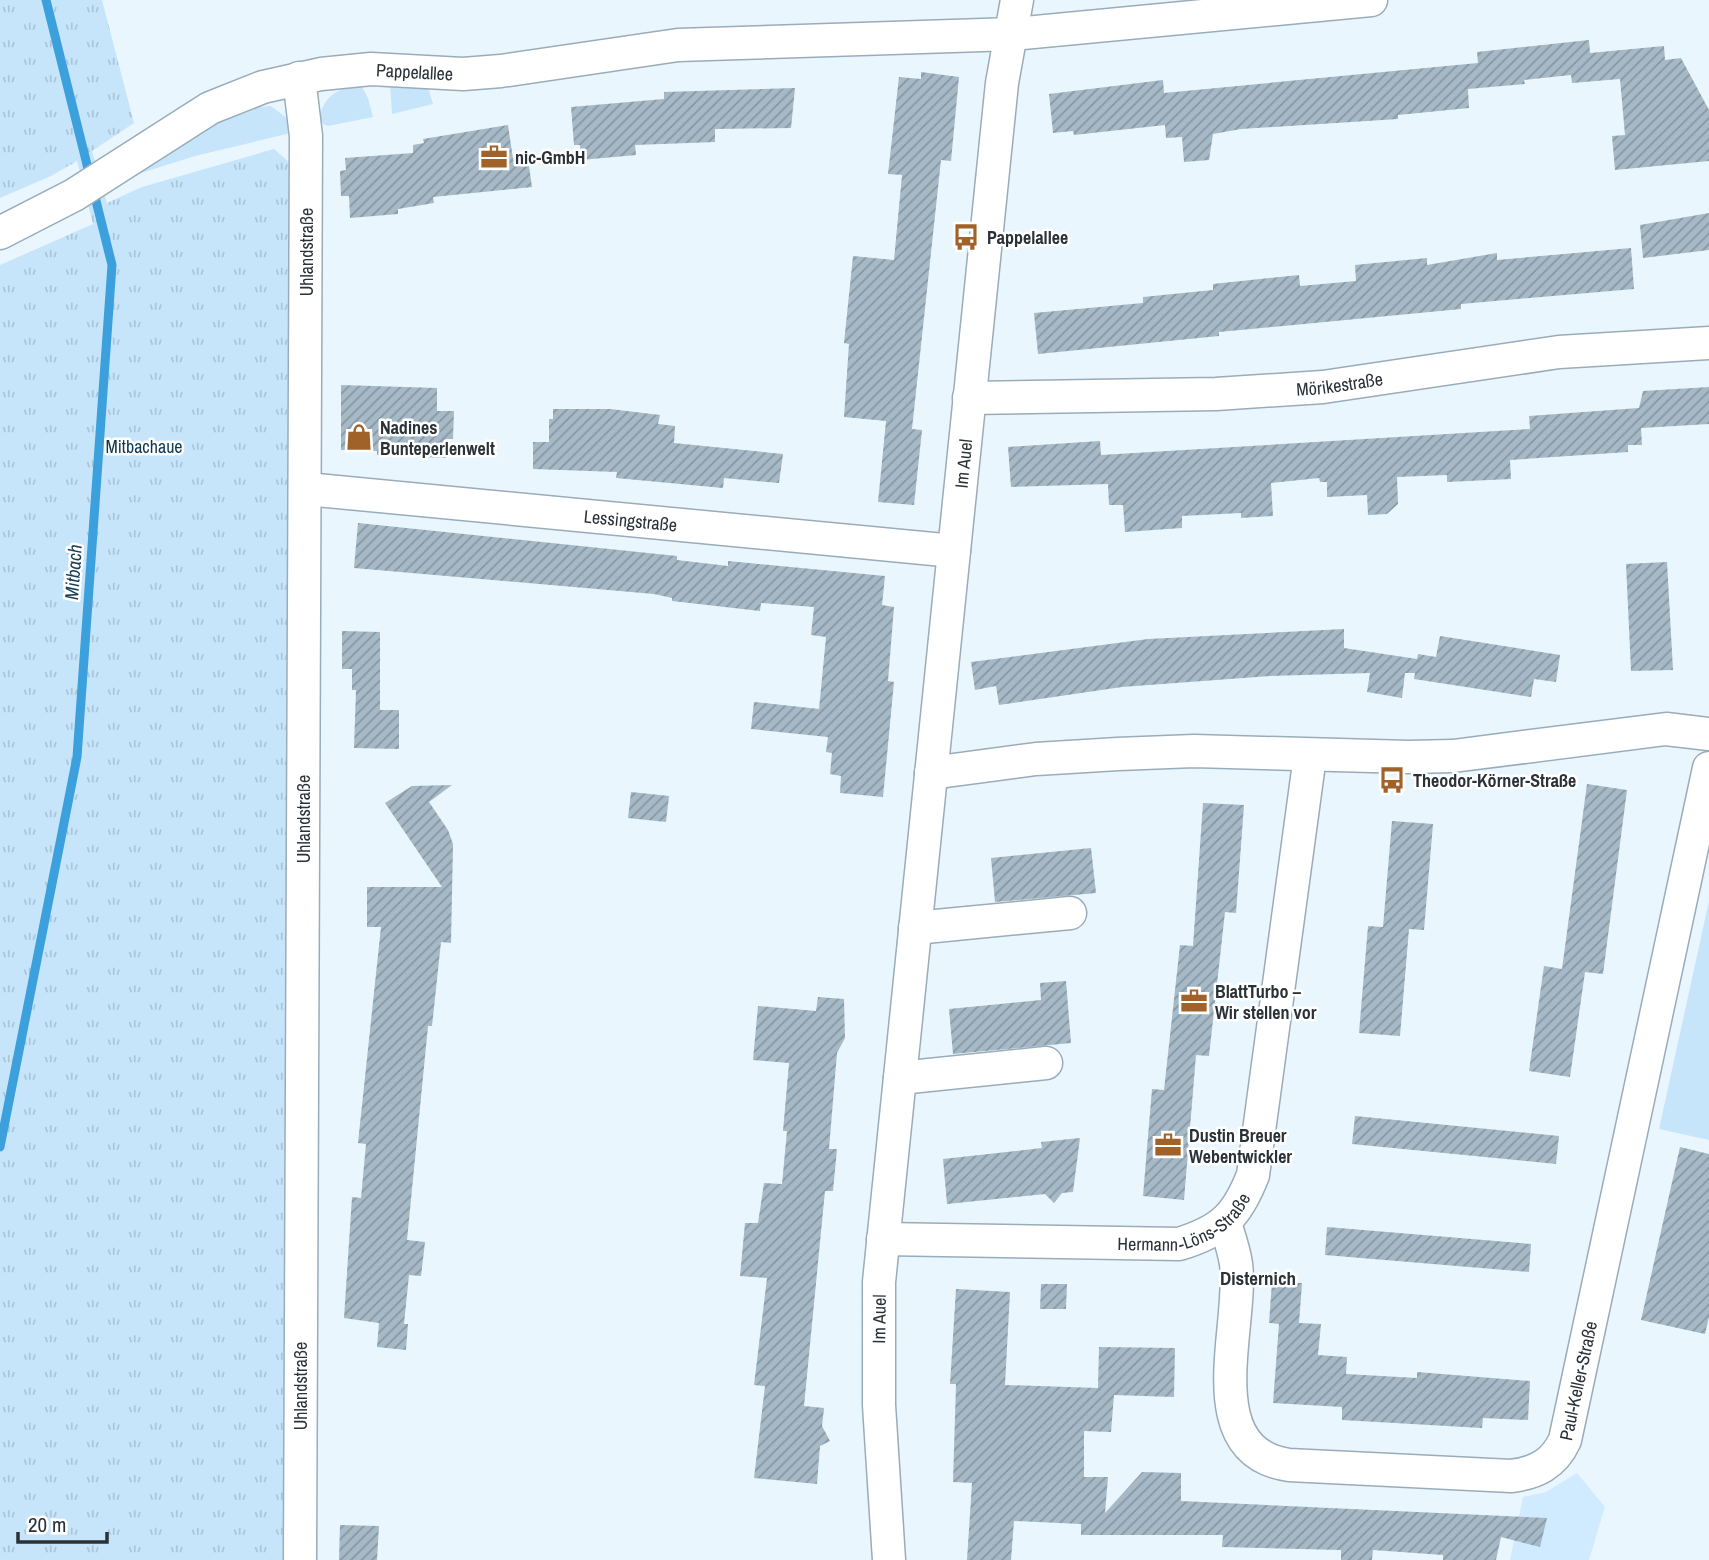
<svg xmlns="http://www.w3.org/2000/svg" width="1709" height="1560" viewBox="0 0 1709 1560" font-family="'Archivo Narrow',sans-serif">
<style>
.built{fill:#d0ebff}
.grass{fill:#c6e5fb}
.park{fill:url(#park-tufts)}
.lines{fill:none;stroke-linecap:round;stroke-linejoin:round}
.stream{stroke:#3ba0db;stroke-width:9}
.building{fill:url(#building-hatch)}
.minor-casing{stroke:#99acba;stroke-width:35}
.minor{stroke:#fff;stroke-width:32}
.labels{text-anchor:middle;dominant-baseline:central;stroke-width:5;stroke-linejoin:round;paint-order:stroke}
.street-label{font-size:18px;fill:#2a3137;stroke:#fff}
.poi-label{font-size:18px;font-weight:bold;fill:#2a3137;stroke:#fff;text-anchor:start}
.park-label{font-size:18px;fill:#0e3850;stroke:#fff}
.water-label{font-size:19px;font-style:italic;fill:#143d56;stroke:#fff}
.neighbourhood-label{font-size:19px;font-weight:bold;fill:#2a3137;stroke:#fff}
</style>
<defs>
<pattern id="park-tufts" width="24" height="20" patternUnits="userSpaceOnUse" patternTransform="scale(1.75)"><rect width="24" height="20" fill="#c6e5fb"/><path d="M3 7l-1-3M5 7V3M7 7l1-3M15 17l-1-3M17 17v-4M19 17l1-3" fill="none" stroke="#aac5d8"/></pattern>
<pattern id="building-hatch" width="6" height="6" patternUnits="userSpaceOnUse" patternTransform="scale(1.75)"><rect width="6" height="6" fill="#a6b9c6"/><path d="M-1 1l2-2M0 6l6-6M5 7l2-2" fill="none" stroke="#8797a2"/></pattern>
</defs>
<rect width="100%" height="100%" fill="#eaf6fe"/>
<path class="built" d="M 1577,1473 L 1605,1507 L 1589,1560 L 1510,1560 L 1523,1497 L 1546,1492 Z"/>
<path class="grass" d="M 390,84 L 428,87 L 433,104 L 392,114 Z
M 361,85 L 368,98 L 373,117 L 328,126 L 319,122 C 322,97 336,88 361,85 Z
M 271,106 L 288,119 L 291,133 L 195,156 L 138,174 C 150,154 246,104 271,106 Z
M 1709,901 L 1709,1140 L 1659,1129 Z"/>
<path class="park" d="M 0,0 L 102,0 L 134,123 L 92,151 L 107,203 L 142,187 L 274,149 L 290,163 L 283,1560 L 0,1560 L 0,265 L 93,224 L 77,161 L 51,176 L 0,198 Z"/>
<g class="lines">
<path class="stream" d="M 0,1147 L 77,757 L 112,265 L 46,0"/>
</g>
<path class="building" d="M 1589,40 L 1590,53 L 1664,46 L 1665,60 L 1681,58 L 1709,110 L 1709,161 L 1615,170 L 1612,136 L 1625,135 L 1620,79 L 1572,83 L 1571,75 L 1524,80 L 1525,84 L 1468,89 L 1469,108 L 1398,115 L 1398,119 L 1241,129 L 1213,134 L 1209,160 L 1184,162 L 1182,137 L 1166,138 L 1165,125 L 1074,135 L 1073,131 L 1053,133 L 1049,94 L 1163,80 L 1164,93 L 1478,63 L 1477,52 Z
M 921,72 L 959,77 L 951,161 L 941,160 L 912,429 L 922,430 L 914,505 L 878,502 L 886,421 L 844,417 L 849,344 L 844,343 L 853,256 L 894,260 L 902,175 L 888,174 L 899,77 L 921,79 Z
M 795,88 L 791,128 L 715,129 L 715,142 L 635,145 L 636,155 L 581,160 L 580,145 L 574,145 L 571,107 L 664,99 L 664,92 Z
M 508,125 L 513,159 L 529,166 L 532,187 L 433,197 L 434,203 L 398,209 L 398,214 L 350,218 L 349,196 L 341,196 L 340,171 L 346,170 L 345,158 L 413,153 L 413,145 L 424,143 L 423,139 Z
M 1709,213 L 1709,250 L 1643,258 L 1640,225 Z
M 1631,248 L 1634,289 L 1461,304 L 1461,309 L 1219,332 L 1219,336 L 1038,354 L 1034,313 L 1143,303 L 1143,297 L 1213,290 L 1213,284 L 1299,275 L 1300,286 L 1356,281 L 1355,265 L 1427,258 L 1427,265 L 1497,253 L 1497,260 Z
M 341,385 L 437,388 L 437,411 L 454,411 L 453,439 L 446,439 L 446,458 L 377,455 L 377,451 L 341,450 Z
M 1709,387 L 1709,424 L 1641,428 L 1642,445 L 1628,445 L 1628,452 L 1510,460 L 1511,479 L 1447,482 L 1447,475 L 1397,477 L 1398,504 L 1387,514 L 1368,515 L 1367,495 L 1327,497 L 1327,482 L 1320,482 L 1319,478 L 1271,483 L 1273,516 L 1241,518 L 1241,513 L 1182,516 L 1182,528 L 1125,532 L 1123,505 L 1109,505 L 1108,484 L 1011,487 L 1008,447 L 1100,441 L 1101,455 L 1530,429 L 1529,416 L 1639,408 L 1643,391 Z
M 553,409 L 610,409 L 660,415 L 658,424 L 675,426 L 674,443 L 783,454 L 779,483 L 724,478 L 723,488 L 616,478 L 617,472 L 533,469 L 533,442 L 549,442 L 549,419 L 553,419 Z
M 358,523 L 677,556 L 677,560 L 728,566 L 728,561 L 885,576 L 882,605 L 894,607 L 888,681 L 894,682 L 883,797 L 840,793 L 841,776 L 830,774 L 832,753 L 826,752 L 828,737 L 751,729 L 754,702 L 819,709 L 826,637 L 811,635 L 814,607 L 761,603 L 760,611 L 672,601 L 672,598 L 654,594 L 354,568 Z
M 1667,562 L 1673,670 L 1631,671 L 1626,564 Z
M 1344,629 L 1344,648 L 1417,659 L 1418,654 L 1436,657 L 1440,636 L 1560,655 L 1556,682 L 1534,679 L 1531,697 L 1414,679 L 1415,673 L 1405,673 L 1402,698 L 1367,692 L 1370,673 L 1270,676 L 1122,687 L 999,705 L 996,686 L 975,690 L 971,662 L 1148,639 Z
M 342,631 L 380,632 L 380,710 L 399,710 L 399,749 L 354,748 L 356,690 L 352,690 L 352,669 L 342,669 Z
M 1587,784 L 1627,790 L 1603,974 L 1585,972 L 1570,1077 L 1529,1071 L 1544,966 L 1562,969 Z
M 452,785 L 429,802 L 448,830 L 453,844 L 451,943 L 441,942 L 432,1026 L 428,1026 L 407,1240 L 425,1242 L 421,1276 L 409,1275 L 404,1324 L 408,1324 L 406,1350 L 377,1347 L 379,1323 L 344,1318 L 352,1197 L 361,1198 L 366,1144 L 358,1143 L 381,927 L 367,927 L 367,887 L 442,887 L 385,803 L 412,786 Z
M 631,792 L 669,796 L 666,822 L 628,818 Z
M 1203,803 L 1244,805 L 1236,913 L 1225,912 L 1209,1056 L 1196,1055 L 1184,1200 L 1143,1196 L 1152,1089 L 1164,1090 L 1180,945 L 1193,946 Z
M 1392,821 L 1433,824 L 1424,930 L 1409,929 L 1400,1036 L 1359,1033 L 1368,926 L 1383,927 Z
M 1091,848 L 1096,893 L 995,902 L 991,858 Z
M 1066,981 L 1071,1043 L 953,1054 L 949,1009 L 1041,1000 L 1040,983 Z
M 818,997 L 844,999 L 845,1038 L 837,1053 L 829,1149 L 837,1149 L 833,1191 L 825,1191 L 804,1406 L 824,1408 L 822,1426 L 830,1441 L 820,1446 L 817,1484 L 754,1478 L 765,1386 L 754,1385 L 767,1278 L 740,1276 L 745,1223 L 758,1223 L 764,1183 L 782,1184 L 787,1131 L 783,1131 L 789,1063 L 753,1060 L 758,1006 L 816,1011 Z
M 1355,1116 L 1559,1136 L 1556,1164 L 1352,1144 Z
M 1080,1138 L 1073,1192 L 1062,1193 L 1054,1203 L 1045,1194 L 947,1204 L 943,1159 L 1042,1148 L 1041,1142 Z
M 1680,1147 L 1709,1154 L 1709,1317 L 1705,1334 L 1641,1320 Z
M 1327,1227 L 1531,1244 L 1529,1272 L 1325,1255 Z
M 1272,1282 L 1302,1283 L 1299,1323 L 1321,1324 L 1318,1355 L 1347,1357 L 1346,1374 L 1417,1378 L 1417,1372 L 1530,1381 L 1528,1420 L 1483,1418 L 1482,1428 L 1342,1420 L 1342,1407 L 1273,1403 L 1279,1324 L 1269,1323 Z
M 1041,1284 L 1067,1284 L 1066,1309 L 1040,1309 Z
M 956,1289 L 1010,1292 L 1005,1385 L 1098,1388 L 1099,1347 L 1175,1348 L 1174,1397 L 1114,1395 L 1111,1432 L 1084,1431 L 1084,1477 L 1108,1477 L 1105,1513 L 1142,1472 L 1181,1473 L 1181,1501 L 1547,1518 L 1540,1547 L 1501,1537 L 1496,1560 L 1443,1560 L 1443,1555 L 1373,1550 L 1372,1560 L 1341,1560 L 1341,1550 L 1222,1547 L 1223,1535 L 1081,1535 L 1081,1524 L 1014,1521 L 1011,1560 L 967,1560 L 972,1483 L 953,1482 L 956,1384 L 950,1384 Z
M 340,1525 L 379,1526 L 377,1560 L 339,1560 Z"/>
<g class="lines">
<defs>
<g id="minor">
<path d="M 299,78 L 306,136 L 300,1560"/>
<path id="s1" d="M 0,233 L 74,195 L 210,108 L 263,87 L 321,74 L 371,69 L 463,74 L 501,71 L 678,45 L 1013,34 L 1371,0"/>
<path id="s2" d="M 969,398 L 1216,394 L 1323,387 L 1559,352 L 1709,343"/>
<path id="s3" d="M 306,489 L 954,551"/>
<path d="M 931,773 L 1036,759 L 1118,754 L 1194,751 L 1409,757 L 1453,756 L 1666,729 L 1709,734"/>
<path d="M 915,928 L 1070,913"/>
<path d="M 900,1078 L 1046,1063"/>
<path id="s4" d="M 1225,1223 C 1229,1236 1234,1250 1236,1264 C 1244,1325 1195,1451 1289,1465 L 1511,1476 C 1536,1473 1554,1464 1565,1440 L 1709,768"/>
<path id="s5" d="M 883,1239 L 1179,1244 C 1222,1231 1237,1216 1253,1175 L 1310,756"/>
<path id="s6" d="M 889,1560 L 879,1405 L 879,1282 L 1002,83 L 1017,0"/>
</g>
</defs>
<use href="#minor" class="minor-casing"/>
<use href="#minor" class="minor"/>
</g>
<defs>
<symbol id="office-bare" viewBox="-9 -9 18 18"><path d="M-6-3h4V-5.5h4V-3h4V5H-6ZM-1-4.5V-3h2v-1.5ZM-6 0V1H6V0Z" fill="#a1622a" stroke="#fff" stroke-width="2.5" paint-order="stroke"/></symbol>
<symbol id="bus-bare" viewBox="-9 -9 18 18"><path d="M-5-6H5V4H4V6H2V4H-2V6H-4V4H-5ZM-3.5-4V0h7V-4ZM-3.5 1.2v1.5H-2V1.2ZM2 1.2v1.5H3.5V1.2Z" fill="#a1622a" stroke="#fff" stroke-width="2.5" paint-order="stroke"/></symbol>
<symbol id="shop-bare" viewBox="-9 -9 18 18"><path d="M-5-2.5h2.3a2.7 3.5 0 0 1 5.4 0H5L5.5 6h-11ZM-1.5-2.5h3a1.5 2.3 0 0 0-3 0Z" fill="#a1622a" stroke="#fff" stroke-width="2.5" paint-order="stroke"/></symbol>
</defs>
<g fill-rule="evenodd">
<use href="#office-bare" x="475" y="138" width="38" height="38"/>
<use href="#bus-bare" x="947" y="218" width="38" height="38"/>
<use href="#shop-bare" x="340" y="418" width="38" height="38"/>
<use href="#bus-bare" x="1373" y="761" width="38" height="38"/>
<use href="#office-bare" x="1175" y="982" width="38" height="38"/>
<use href="#office-bare" x="1149" y="1126" width="38" height="38"/>
</g>
<g class="labels">
<g class="street-label">
<text stroke="none"><textPath href="#s1" startOffset="455">Pappelallee</textPath></text>
<text transform="translate(306 252) rotate(-90)">Uhlandstraße</text>
<text stroke="none"><textPath href="#s2" startOffset="371">Mörikestraße</textPath></text>
<text stroke="none"><textPath href="#s6" startOffset="1101">Im Auel</textPath></text>
<text stroke="none"><textPath href="#s3" startOffset="326">Lessingstraße</textPath></text>
<text transform="translate(303 819) rotate(-90)">Uhlandstraße</text>
<text stroke="none"><textPath href="#s5" startOffset="308">Hermann-Löns-Straße</textPath></text>
<text transform="translate(879 1319) rotate(-89)">Im Auel</text>
<text stroke="none"><textPath href="#s4" startOffset="625">Paul-Keller-Straße</textPath></text>
<text transform="translate(300 1386) rotate(-90)">Uhlandstraße</text>
</g>
<g class="poi-label">
<text x="515" y="157">nic-GmbH</text>
<text x="987" y="237">Pappelallee</text>
<text x="380" y="427">Nadines<tspan x="380" dy="21">Bunteperlenwelt</tspan></text>
<text x="1413" y="780">Theodor-Körner-Straße</text>
<text x="1215" y="991">BlattTurbo –<tspan x="1215" dy="21">Wir stellen vor</tspan></text>
<text x="1189" y="1135">Dustin Breuer<tspan x="1189" dy="21">Webentwickler</tspan></text>
</g>
<g class="park-label">
<text x="144" y="446">Mitbachaue</text>
</g>
<g class="water-label">
<text transform="translate(73 572) rotate(-86)">Mitbach</text>
</g>
<g class="neighbourhood-label">
<text x="1258" y="1278">Disternich</text>
</g>
</g>
<path d="M18 1532v10h89v-10" fill="none" stroke="#2a3137" stroke-width="3.5"/>
<text x="28" y="1532" font-size="21" fill="#2a3137" stroke="#ffffff" stroke-width="5" paint-order="stroke">20 m</text>
</svg>
